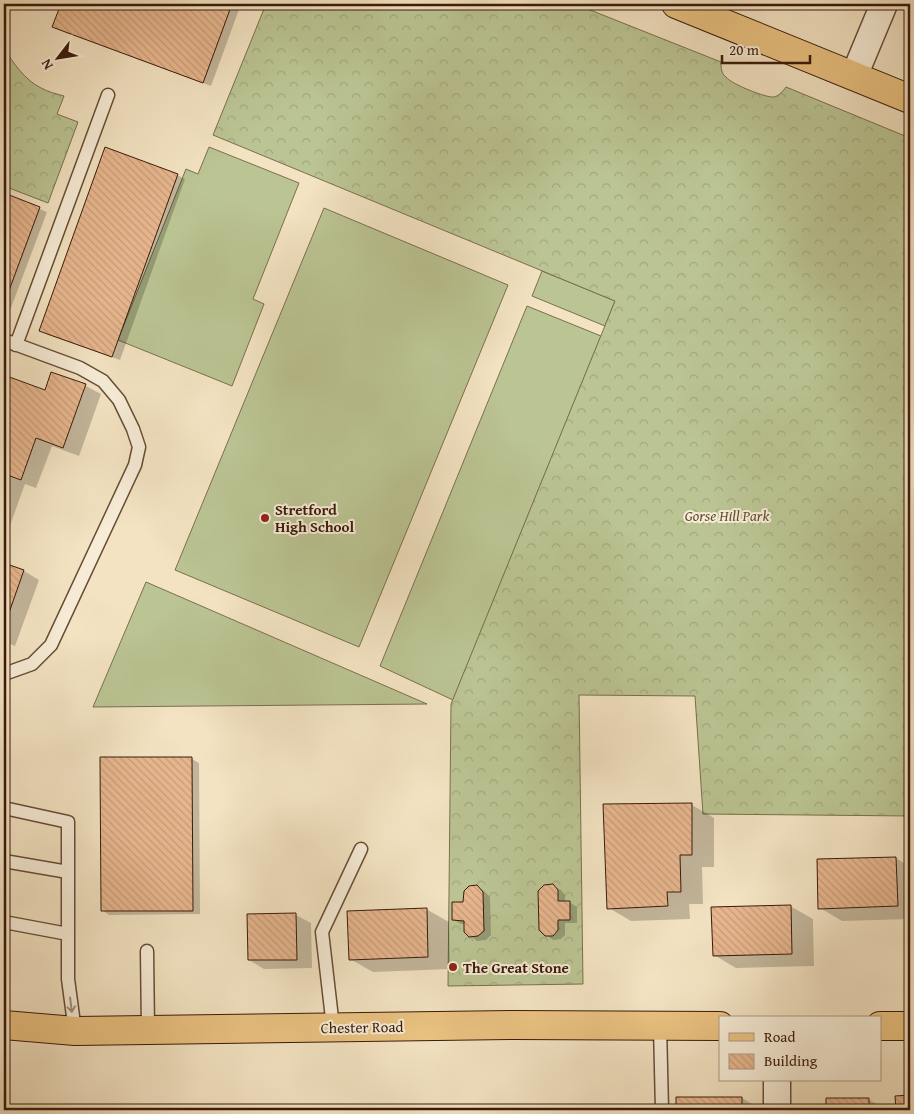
<svg xmlns="http://www.w3.org/2000/svg" width="914" height="1114" viewBox="0 0 914 1114" font-family="'Gentium Book Plus',serif">
<style>
.grass{fill:#bbc493;stroke:#7a6f4e}
.forest{fill:url(#forest-crowns);stroke:#7a6f4e}
.shadow{fill:#0003}
.building{fill:url(#building-back-hatch);stroke:#3a1a0a}
.lines{fill:none;stroke-linecap:round;stroke-linejoin:round}
.service-casing{stroke:#684c38;stroke-width:15}
.minor-casing{stroke:#684c38;stroke-width:29}
.primary-casing{stroke:#3a1a0a;stroke-width:30}
.trunk-casing{stroke:#3a1a0a;stroke-width:30}
.service{stroke:#f7edd7;stroke-width:12}
.minor{stroke:#f7edd7;stroke-width:26}
.primary{stroke:#eac281;stroke-width:28}
.trunk{stroke:#eac281;stroke-width:28}
.oneway{stroke:#a28e7b}
.poi-dot{fill:#8f2418;stroke:#f7edd7;stroke-width:2}
.labels{text-anchor:middle;dominant-baseline:central;stroke-width:4;stroke-linejoin:round;paint-order:stroke}
.poi-label{font-size:15px;font-weight:bold;fill:#3a1a0a;stroke:#f7edd7;text-anchor:start}
.park-label{font-size:15px;font-style:italic;fill:#614d33;stroke:#f7edd7}
.street-label{font-size:15px;fill:#3a1a0a;stroke:#f7edd7}
</style>
<defs>
<pattern id="forest-crowns" width="20" height="18" patternUnits="userSpaceOnUse" patternTransform="scale(1.25)"><rect width="20" height="18" fill="#bbc493"/><path d="M2 6a3 3 0 1 1 6 0M12 15a3 3 0 1 1 6 0" fill="none" stroke="#a2a87d"/></pattern>
<pattern id="building-back-hatch" width="6" height="6" patternUnits="userSpaceOnUse" patternTransform="scale(1.25)"><rect width="6" height="6" fill="#e7b68e"/><path d="M-1 5l2 2M0 0l6 6M5-1l2 2" fill="none" stroke="#c79c79"/></pattern>
</defs>
<rect width="100%" height="100%" fill="#f3e3c2"/>
<filter id="stains"><feTurbulence type="fractalNoise" baseFrequency=".004" numOctaves="4"/><feColorMatrix values="0 0 0 0 .2 0 0 0 0 .09 0 0 0 0 .02 0 0 0 .5 -.17"/></filter>
<radialGradient id="worn" r=".72"><stop offset=".6" stop-color="#630" stop-opacity="0"/><stop offset="1" stop-color="#630" stop-opacity=".3"/></radialGradient>
<path class="grass" d="M 209,147 L 299,183 L 253,299 L 264,304 L 232,386 L 118,340 L 186,169 L 198,174 Z
M 324,208 L 508,285 L 359,647 L 175,570 Z
M 542,271 L 615,301 L 605,326 L 532,296 Z
M 527,306 L 601,336 L 453,700 L 380,666 Z
M 146,582 L 427,704 L 93,707 Z"/>
<path class="forest" d="M 266,4 L 575,4 L 721,62 C 721,68 721,73 726,77 C 731,84 766,98 774,97 C 779,96 783,91 786,87 L 910,138 L 910,816 L 703,814 L 695,696 L 579,695 L 583,984 L 448,986 L 451,704 L 615,301 L 213,135 Z
M 4,48 C 13,63 25,80 41,88 C 48,92 57,94 64,96 L 57,114 L 78,122 L 48,203 L 4,186 Z"/>
<path class="shadow" d="M 62,4 L 241,4 L 211,86 L 61,31 L 54,27 Z
M 177,175 L 185,179 L 120,360 L 48,335 L 41,330 Z
M 4,194 L 47,212 L 6,321 L 4,320 Z
M 52,373 L 86,386 L 101,394 L 79,456 L 52,446 L 36,488 L 25,484 L 4,542 L 4,377 L 45,392 Z
M 4,564 L 24,571 L 39,580 L 15,646 L 4,642 Z
M 192,759 L 199,763 L 200,914 L 109,915 L 102,910 Z
M 692,805 L 714,818 L 714,867 L 702,867 L 703,904 L 689,904 L 690,919 L 631,921 L 609,908 Z
M 896,858 L 910,867 L 910,919 L 842,921 L 820,908 Z
M 477,886 L 484,891 L 490,897 L 491,935 L 486,940 L 477,941 L 470,936 L 466,924 L 461,924 L 454,920 Z
M 553,886 L 561,890 L 565,895 L 565,902 L 569,902 L 577,907 L 577,923 L 565,923 L 565,935 L 561,939 L 553,940 L 546,935 Z
M 790,906 L 813,919 L 814,966 L 736,968 L 714,955 Z
M 426,909 L 449,922 L 450,969 L 373,972 L 350,959 Z
M 248,915 L 296,915 L 311,923 L 312,968 L 264,969 L 249,960 Z
M 677,1098 L 742,1098 L 757,1107 L 757,1110 L 677,1110 Z
M 827,1099 L 868,1099 L 887,1110 L 827,1110 Z"/>
<path class="building" d="M 61,4 L 232,4 L 203,83 L 52,27 Z
M 105,147 L 178,174 L 112,357 L 39,331 Z
M 4,193 L 40,207 L 4,304 Z
M 51,372 L 86,384 L 63,448 L 36,438 L 21,480 L 10,476 L 4,493 L 4,375 L 45,390 Z
M 4,563 L 24,570 L 4,627 Z
M 100,757 L 192,757 L 193,911 L 101,911 Z
M 692,803 L 692,855 L 680,855 L 681,892 L 667,892 L 668,906 L 607,909 L 603,804 Z
M 896,857 L 898,906 L 818,909 L 817,859 Z
M 553,884 L 558,890 L 558,901 L 570,901 L 570,920 L 558,920 L 558,930 L 553,936 L 545,936 L 539,930 L 538,891 L 544,885 Z
M 477,885 L 483,892 L 484,931 L 478,936 L 469,937 L 464,932 L 464,921 L 452,920 L 452,902 L 463,902 L 464,891 L 469,886 Z
M 791,905 L 792,954 L 713,956 L 711,907 Z
M 427,908 L 428,957 L 349,960 L 347,911 Z
M 296,913 L 297,960 L 248,960 L 247,914 Z
M 910,1095 L 910,1110 L 896,1110 L 895,1096 Z
M 676,1097 L 742,1097 L 742,1110 L 676,1110 Z
M 826,1098 L 869,1098 L 869,1110 L 826,1110 Z"/>
<g class="lines">
<defs>
<path id="service" d="M 4,340 L 80,368 L 103,381 L 119,400 L 133,429 L 139,447 L 135,465 L 51,645 L 32,664 L 4,674
M 16,345 L 108,95
M 4,808 L 68,822 L 68,979 L 75,1031
M 4,861 L 68,872
M 4,922 L 68,934
M 147,951 L 148,1030
M 660,1026 L 662,1110
M 333,1027 L 322,932 L 361,849"/>
<path id="minor" d="M 854,76 L 884,4
M 777,1110 L 777,1080"/>
<path id="primary" d="M 676,4 L 910,99"/>
<path id="trunk" d="M 4,1025 L 75,1031 L 514,1025 L 720,1026
M 880,1026 L 910,1026"/>
</defs>
<use href="#service" class="service-casing"/>
<use href="#minor" class="minor-casing"/>
<use href="#primary" class="primary-casing"/>
<use href="#trunk" class="trunk-casing"/>
<use href="#service" class="service"/>
<use href="#minor" class="minor"/>
<use href="#primary" class="primary"/>
<use href="#trunk" class="trunk"/>
</g>
<defs><path id="oneway-shaft" d="M-6 0H5M1.5-3L5.5 0L1.5 3" fill="none" stroke-width="1.6" stroke-linecap="round" stroke-linejoin="round" transform="scale(1.25)"/></defs>
<use class="oneway" href="#oneway-shaft" transform="translate(71 1005) rotate(83)"/>
<g class="poi-dot">
<circle cx="265" cy="518" r="5"/>
<circle cx="453" cy="967" r="5"/>
</g>
<g class="labels">
<g class="poi-label">
<text x="275" y="509">Stretford<tspan x="275" dy="17">High School</tspan></text>
<text x="463" y="967">The Great Stone</text>
</g>
<g class="park-label">
<text x="727" y="515">Gorse Hill Park</text>
</g>
<g class="street-label">
<text transform="translate(362 1027) rotate(-1)">Chester Road</text>
</g>
</g>
<rect width="914" height="1114" fill="none" stroke="#f3e3c2" stroke-width="20"/>
<rect x="5" y="5" width="904" height="1104" fill="none" stroke="#3a1a0a" stroke-width="2.5"/>
<rect x="10" y="10" width="894" height="1094" fill="none" stroke="#3a1a0a"/>
<rect x="719" y="1016" width="162" height="65" fill="#f7edd7" stroke="#ab9985"/>
<rect x="729" y="1033" width="25" height="8" fill="#eac281" stroke="#ab9985"/>
<text x="764" y="1042" font-size="15" fill="#3a1a0a">Road</text>
<rect x="729" y="1054" width="25" height="15" fill="url(#building-back-hatch)" stroke="#ab9985"/>
<text x="764" y="1066" font-size="15" fill="#3a1a0a">Building</text>
<g transform="translate(58 58) rotate(239)" stroke="#f7edd7" stroke-width="4" paint-order="stroke">
<path d="M0-4L9 19L0 12L-9 19Z" fill="#3a1a0a"/>
<text y="-8" font-size="14" font-weight="bold" text-anchor="middle" fill="#3a1a0a">N</text>
</g>
<path d="M722 55v8h88v-8" fill="none" stroke="#3a1a0a" stroke-width="2.5"/>
<text x="729" y="55" font-size="15" fill="#3a1a0a" stroke="#f7edd7" stroke-width="4" paint-order="stroke">20 m</text>
<rect width="100%" height="100%" filter="url(#stains)"/>
<rect width="100%" height="100%" fill="url(#worn)"/>
</svg>
